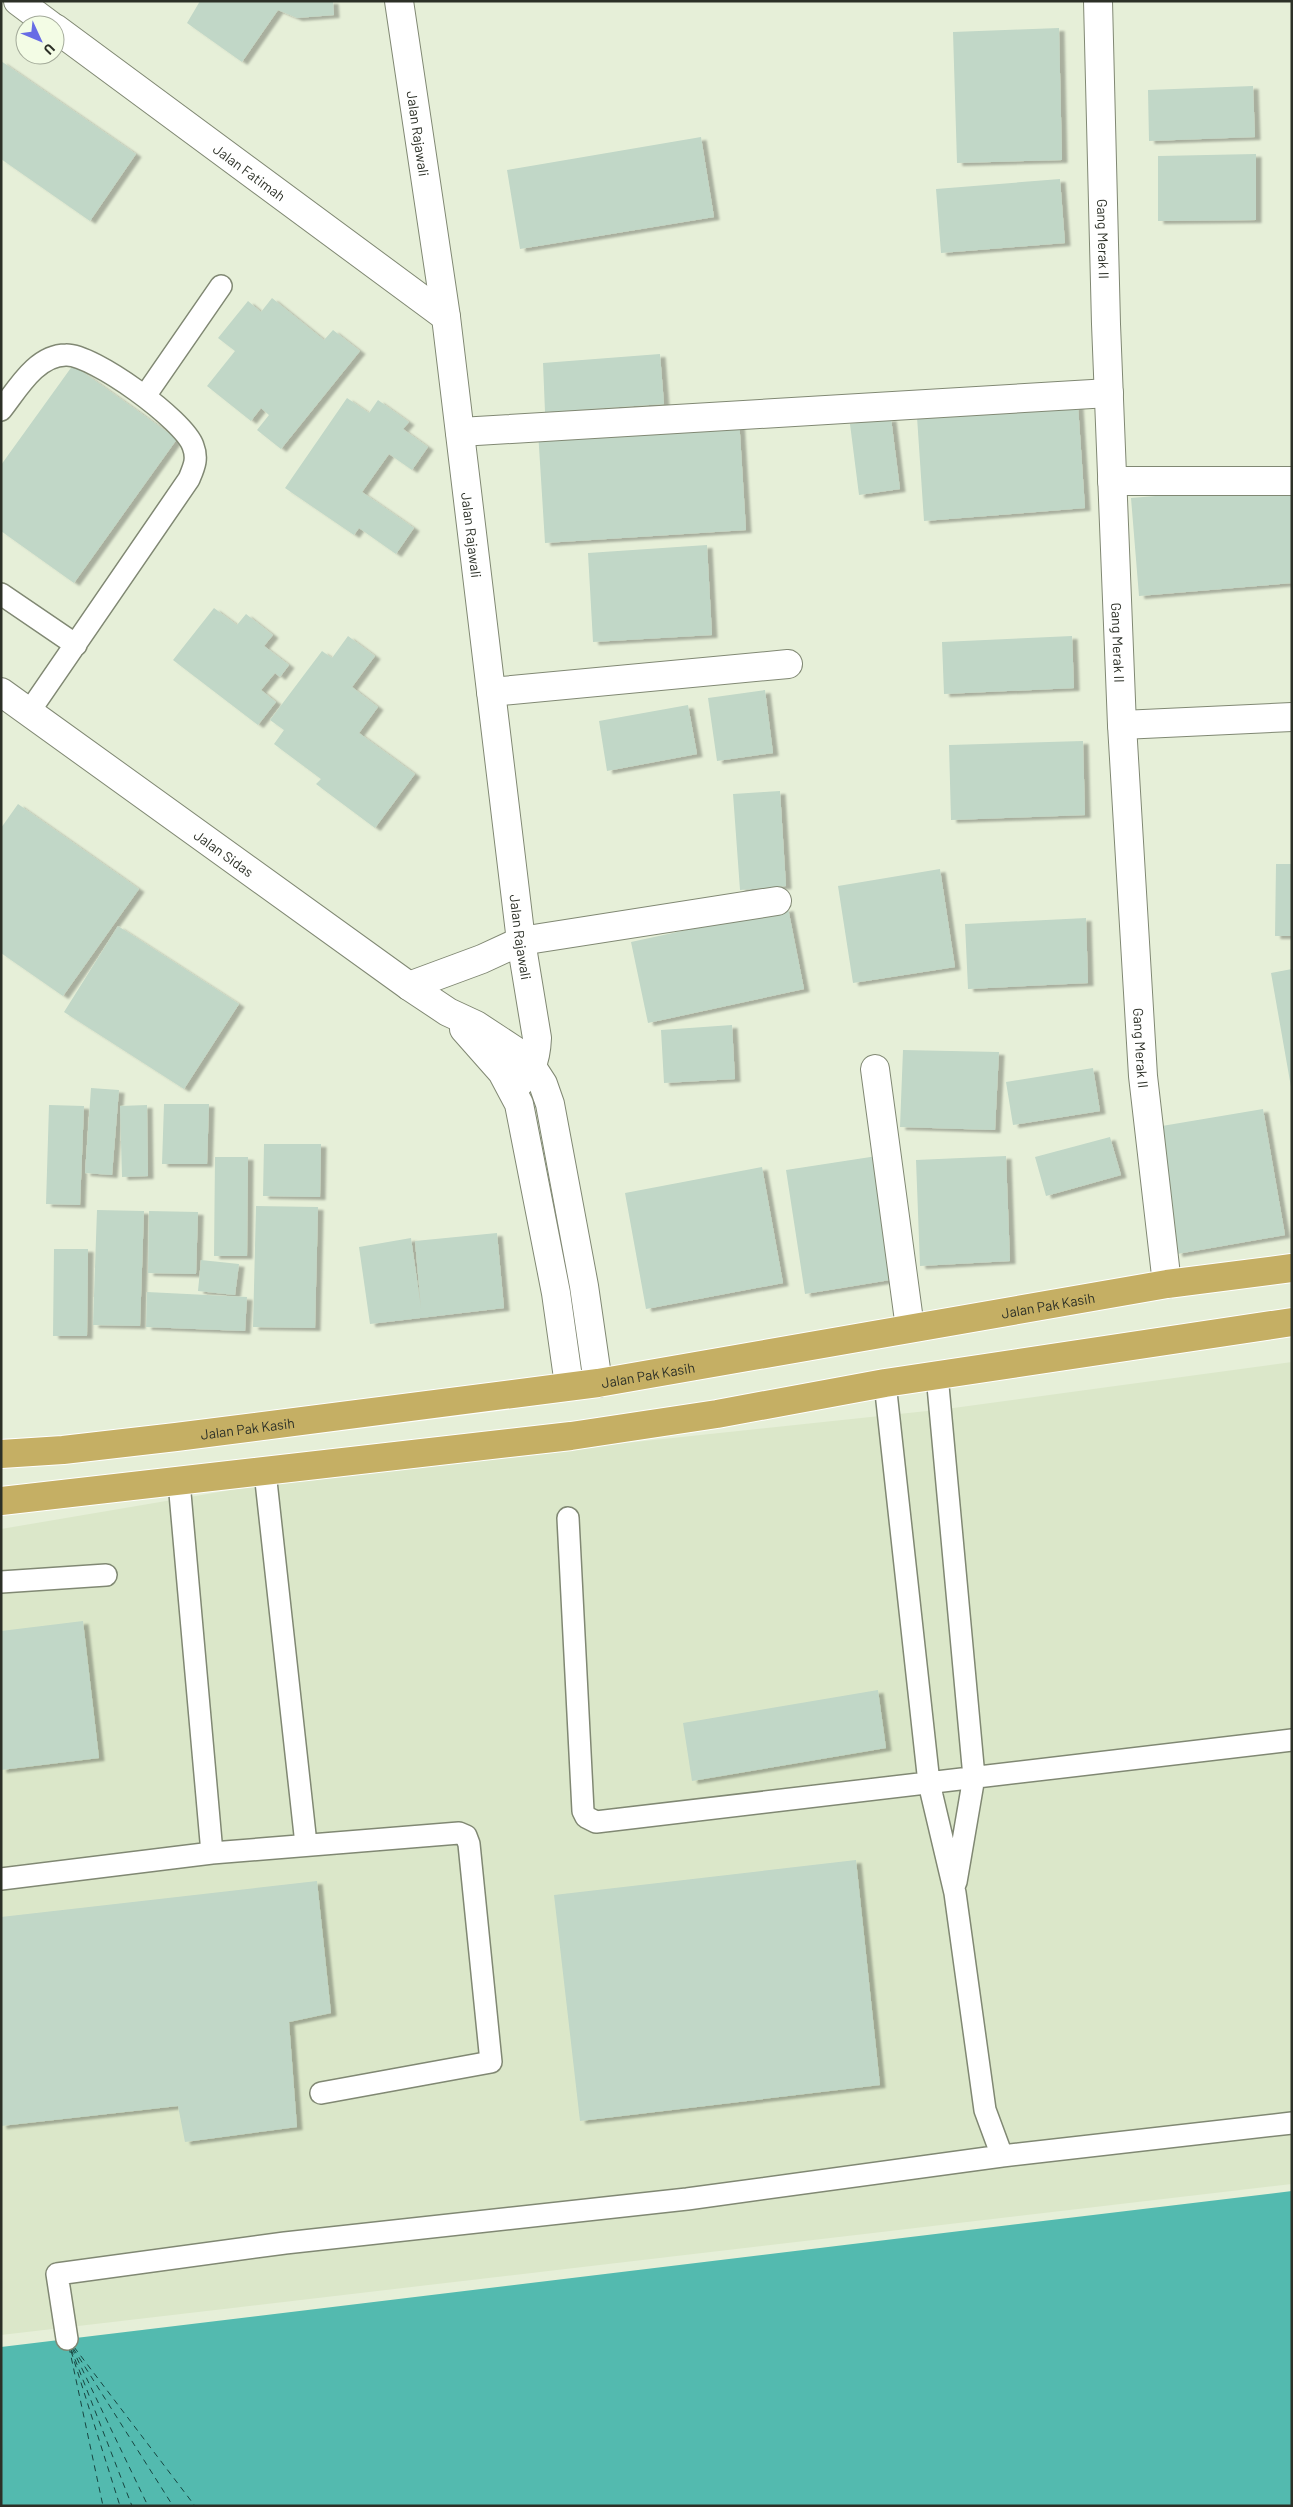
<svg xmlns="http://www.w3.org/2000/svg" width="1293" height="2507" viewBox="0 0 1293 2507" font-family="Barlow,sans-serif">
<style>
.built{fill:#dbe7c9}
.water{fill:#53baaf}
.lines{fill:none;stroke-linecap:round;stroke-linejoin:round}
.ferry{stroke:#174641;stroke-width:1;stroke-dasharray:6 5;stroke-linecap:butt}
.building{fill:#c1d7c7;filter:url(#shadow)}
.lane-casing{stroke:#808873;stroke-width:24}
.street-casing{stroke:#808873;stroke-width:30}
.highway-casing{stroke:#fff;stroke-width:30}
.lane{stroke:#fff;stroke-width:21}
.street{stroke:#fff;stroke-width:28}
.highway{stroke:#c5af64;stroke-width:28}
.labels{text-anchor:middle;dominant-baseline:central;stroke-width:4;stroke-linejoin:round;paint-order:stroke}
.street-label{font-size:14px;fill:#2c3027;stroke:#f3fce5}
</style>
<defs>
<filter id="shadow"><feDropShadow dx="5.5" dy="3" stdDeviation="1" flood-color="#0004"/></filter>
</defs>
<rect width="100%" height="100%" fill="#e6efd8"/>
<path class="built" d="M 1292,1362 L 1292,2184 L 1,2335 L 1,1529 L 314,1476 L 946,1409 Z"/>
<path class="water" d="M 1292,2191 L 1292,2506 L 1,2506 L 1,2347 Z"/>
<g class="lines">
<path class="ferry" d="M 69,2347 L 103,2506
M 74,2347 L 195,2506
M 72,2348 L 148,2506
M 73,2348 L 173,2506
M 71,2349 L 132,2506
M 71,2351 L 120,2506"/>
</g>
<path class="building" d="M 200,1 L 333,1 L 334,15 L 297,18 L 278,10 L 242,62 L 187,23 Z
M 1059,28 L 1062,160 L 957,163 L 953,32 Z
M 1,61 L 136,154 L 90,221 L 1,159 Z
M 1253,86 L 1255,137 L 1149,141 L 1148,90 Z
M 701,137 L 714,217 L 520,249 L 507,170 Z
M 1256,154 L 1256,220 L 1158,221 L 1158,156 Z
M 1060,179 L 1065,243 L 941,253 L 936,189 Z
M 272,298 L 324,340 L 333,330 L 360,351 L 281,449 L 257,430 L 269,415 L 261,408 L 251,421 L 207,386 L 235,351 L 218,338 L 248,301 L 261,312 Z
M 660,354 L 664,404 L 545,412 L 543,363 Z
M 73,365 L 177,439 L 74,583 L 1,531 L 1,465 Z
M 347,398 L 369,413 L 378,400 L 409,422 L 403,429 L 428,447 L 412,470 L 389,454 L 362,492 L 414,528 L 396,554 L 359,528 L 354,535 L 285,488 Z
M 1078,405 L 1085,508 L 924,521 L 917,417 Z
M 739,418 L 746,530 L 545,543 L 538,431 Z
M 891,418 L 900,489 L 859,495 L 850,424 Z
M 1292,485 L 1292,583 L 1139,596 L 1131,498 Z
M 707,545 L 712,635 L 593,642 L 588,553 Z
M 214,608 L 237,625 L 246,614 L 273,635 L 264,646 L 289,665 L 280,677 L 275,673 L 261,690 L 276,702 L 258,725 L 173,660 Z
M 348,636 L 375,656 L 352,687 L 378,707 L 359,733 L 415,774 L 375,828 L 316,784 L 321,779 L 274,744 L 284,730 L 270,720 L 322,651 L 332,658 Z
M 1072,636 L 1074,688 L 944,694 L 942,642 Z
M 765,690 L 773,753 L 717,761 L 708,698 Z
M 688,705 L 697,754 L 607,771 L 599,721 Z
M 1083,741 L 1085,815 L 951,820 L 949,745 Z
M 780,791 L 786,886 L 740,890 L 733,794 Z
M 18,804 L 139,889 L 63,996 L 1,953 L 1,828 Z
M 1276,864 L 1292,864 L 1292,936 L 1275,936 Z
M 940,869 L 955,967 L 853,983 L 838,886 Z
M 788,908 L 804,989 L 648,1023 L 631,942 Z
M 1086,918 L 1088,983 L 968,989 L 965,924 Z
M 118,926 L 239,1004 L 184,1089 L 64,1012 Z
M 1292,969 L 1292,1087 L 1291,1087 L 1271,973 Z
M 732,1025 L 735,1079 L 664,1083 L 661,1030 Z
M 903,1050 L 999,1052 L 995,1130 L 900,1127 Z
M 1093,1068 L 1100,1111 L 1013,1125 L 1006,1082 Z
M 91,1088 L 119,1090 L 112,1175 L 85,1173 Z
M 164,1104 L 209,1104 L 207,1164 L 162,1164 Z
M 49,1105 L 84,1106 L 80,1205 L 46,1204 Z
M 147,1105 L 148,1176 L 122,1177 L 120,1106 Z
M 1263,1109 L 1285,1235 L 1177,1254 L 1156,1127 Z
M 1110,1137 L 1121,1175 L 1046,1196 L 1035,1157 Z
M 264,1144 L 321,1144 L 320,1197 L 263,1196 Z
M 877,1156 L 896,1279 L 805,1294 L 786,1170 Z
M 1006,1156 L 1010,1261 L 920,1266 L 916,1160 Z
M 215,1157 L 248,1157 L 247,1256 L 214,1256 Z
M 762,1167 L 783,1283 L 646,1309 L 625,1193 Z
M 256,1206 L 318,1207 L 315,1328 L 253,1327 Z
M 97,1210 L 144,1211 L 140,1326 L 93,1325 Z
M 149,1211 L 198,1212 L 196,1274 L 148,1273 Z
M 497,1233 L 504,1308 L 370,1324 L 359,1247 L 411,1238 L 421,1308 L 415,1241 Z
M 54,1249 L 88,1249 L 87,1336 L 53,1336 Z
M 201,1260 L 239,1264 L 235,1295 L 198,1291 Z
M 147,1292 L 247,1297 L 245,1331 L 146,1327 Z
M 83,1621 L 99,1758 L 1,1770 L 1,1631 Z
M 878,1690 L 886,1748 L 692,1781 L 683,1723 Z
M 856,1860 L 880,2085 L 580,2121 L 554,1895 Z
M 317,1881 L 331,2013 L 289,2022 L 297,2127 L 185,2142 L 178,2106 L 1,2126 L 1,1917 Z"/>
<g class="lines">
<defs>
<path id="lane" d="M 145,396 L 221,286
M 1,410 C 17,390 36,355 66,355 C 93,354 184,420 193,446 C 198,459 194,467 189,479 L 29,712
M 1,594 L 76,645
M 937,1375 L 974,1777 L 956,1882
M 885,1383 L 929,1783 L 955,1893 L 985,2110 L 1002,2156 L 1292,2123
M 265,1472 L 306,1844
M 179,1482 L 212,1853
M 568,1518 L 583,1811 L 586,1817 L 596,1822 L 1292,1740
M 1,1582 L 106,1575
M 1,1879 L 212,1853 L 459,1833 L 466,1836 L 469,1844 L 491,2062 L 321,2093
M 67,2339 L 57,2274 L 285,2243 L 687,2199 L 1002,2156"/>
<g id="street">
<path d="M 18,1 L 50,25"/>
<path id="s1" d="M 399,1 L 446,317 L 521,941 L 537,1038 C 536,1061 531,1074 513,1088"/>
<path id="s2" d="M 1098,1 L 1106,324 L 1122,725 L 1143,1076 L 1167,1284"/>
<path id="s3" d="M 55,28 L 446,317"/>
<path d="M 460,432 L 1109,393"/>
<path d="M 1112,481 L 1292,481"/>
<path id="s4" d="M 1,692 L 409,986 L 448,1012 L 476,1025 L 514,1050 L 532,1067 L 543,1084 L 550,1104 L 584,1286 L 598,1383"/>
<path d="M 491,692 L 788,664"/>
<path d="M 1122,725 L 1292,717"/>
<path d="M 409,986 L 482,959 L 521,941 L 777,901"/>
<path d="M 464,1029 L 502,1072 L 519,1104 L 556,1293 L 569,1385"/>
<path d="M 875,1069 L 910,1328"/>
</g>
<g id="highway">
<path id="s5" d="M 1,1454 L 63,1450 L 176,1437 L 598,1383 L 1167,1284 L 1292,1268"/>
<path d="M 1,1501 L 571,1436 L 717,1414 L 885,1383 L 1292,1322"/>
</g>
</defs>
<use href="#lane" class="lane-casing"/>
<use href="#street" class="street-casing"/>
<use href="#highway" class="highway-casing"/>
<use href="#lane" class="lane"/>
<use href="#street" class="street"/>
<use href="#highway" class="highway"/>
</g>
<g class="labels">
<g class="street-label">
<text stroke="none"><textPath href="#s1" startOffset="134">Jalan Rajawali</textPath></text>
<text stroke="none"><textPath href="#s3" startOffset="242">Jalan Fatimah</textPath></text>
<text stroke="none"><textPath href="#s2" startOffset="238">Gang Merak II</textPath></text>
<text stroke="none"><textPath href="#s1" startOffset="539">Jalan Rajawali</textPath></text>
<text stroke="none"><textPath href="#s2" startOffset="642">Gang Merak II</textPath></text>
<text stroke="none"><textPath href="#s4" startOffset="275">Jalan Sidas</textPath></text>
<text stroke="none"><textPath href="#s1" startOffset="944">Jalan Rajawali</textPath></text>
<text stroke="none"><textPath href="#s2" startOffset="1048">Gang Merak II</textPath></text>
<text stroke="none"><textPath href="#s5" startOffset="1058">Jalan Pak Kasih</textPath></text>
<text stroke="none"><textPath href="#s5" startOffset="652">Jalan Pak Kasih</textPath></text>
<text stroke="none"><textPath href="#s5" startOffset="248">Jalan Pak Kasih</textPath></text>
</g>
</g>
<rect width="1293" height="2507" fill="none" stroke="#2c3027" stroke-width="5"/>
<g transform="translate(40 40) rotate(134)"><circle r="24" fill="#f3fce5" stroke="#a3aa99"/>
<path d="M0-4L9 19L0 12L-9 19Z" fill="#676ce5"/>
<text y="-8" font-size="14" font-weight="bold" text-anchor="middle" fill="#2c3027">U</text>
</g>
</svg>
